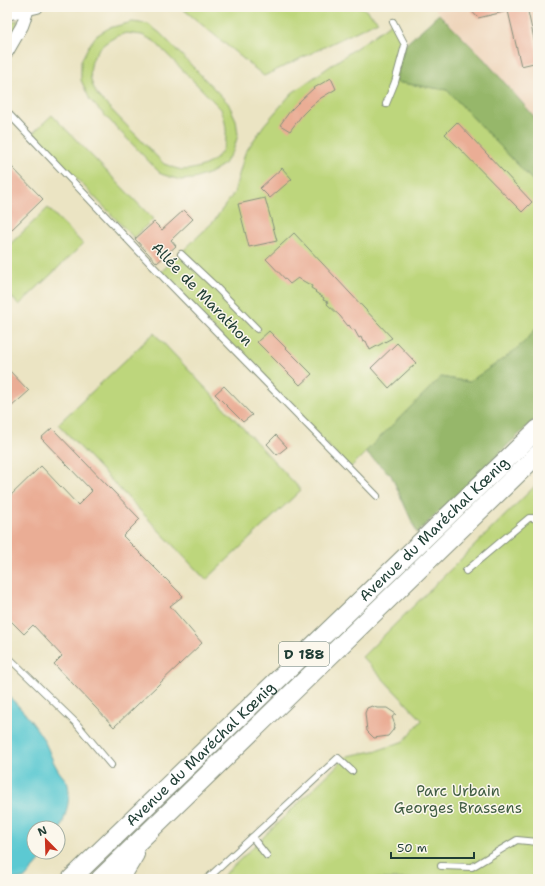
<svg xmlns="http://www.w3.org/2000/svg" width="545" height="886" viewBox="0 0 545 886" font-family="'Shantell Sans',sans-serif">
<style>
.built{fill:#efd6bc}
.green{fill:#bdd67b;stroke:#6e8a58;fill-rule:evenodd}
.forest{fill:#96b76b;stroke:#5a7a50}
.water{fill:#5cc9d2;stroke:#3e8383}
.building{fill:#eaad95}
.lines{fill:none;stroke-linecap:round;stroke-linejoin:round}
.service-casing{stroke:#85907c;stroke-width:8}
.minor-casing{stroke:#85907c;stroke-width:14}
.primary-casing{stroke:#85907c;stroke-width:20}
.service{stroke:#fff;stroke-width:6}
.minor{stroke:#fff;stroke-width:12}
.primary{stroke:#fff;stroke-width:18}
.labels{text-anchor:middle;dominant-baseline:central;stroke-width:3;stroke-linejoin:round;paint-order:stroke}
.shield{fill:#fbf7ec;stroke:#61756b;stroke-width:1}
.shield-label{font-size:14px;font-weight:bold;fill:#1f3d34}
.street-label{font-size:15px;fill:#1f3d34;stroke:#fbf7ec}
.park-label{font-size:15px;fill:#3f5c42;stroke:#fbf7ec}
</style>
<rect width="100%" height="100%" fill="#fbf7ec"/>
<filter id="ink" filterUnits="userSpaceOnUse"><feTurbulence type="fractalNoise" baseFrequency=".025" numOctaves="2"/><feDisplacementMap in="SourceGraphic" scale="8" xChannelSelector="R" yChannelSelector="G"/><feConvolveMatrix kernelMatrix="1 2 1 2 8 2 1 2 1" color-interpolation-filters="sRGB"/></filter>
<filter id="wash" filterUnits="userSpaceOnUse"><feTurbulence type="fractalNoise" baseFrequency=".012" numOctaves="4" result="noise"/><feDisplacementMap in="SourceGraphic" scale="16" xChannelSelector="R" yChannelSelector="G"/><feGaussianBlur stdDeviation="0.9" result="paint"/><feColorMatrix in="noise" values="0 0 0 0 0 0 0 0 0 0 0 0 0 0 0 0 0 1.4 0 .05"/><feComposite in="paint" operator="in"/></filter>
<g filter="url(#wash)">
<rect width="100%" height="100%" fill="#ebe4c3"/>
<path class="built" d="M 433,7 L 538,7 L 538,121 L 483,58 Z"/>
<path class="green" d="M 191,7 L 362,7 L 378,21 L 264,76 L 183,9 Z
M 18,20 L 14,33 L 7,45 L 7,23 Z
M 132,22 L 148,24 L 160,33 L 228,103 L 236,120 L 238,135 L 233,151 L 223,165 L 210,173 L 194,179 L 180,180 L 161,174 L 90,100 L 81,80 L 81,61 L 88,47 L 96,36 L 109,28 ZM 126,33 L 142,35 L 154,41 L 221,109 C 231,134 228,158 200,167 C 193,169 185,171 178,169 C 173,168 168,165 164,164 L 97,95 C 95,90 92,85 91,80 C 87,54 104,40 126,33 Z
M 393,22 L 405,45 L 395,82 L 447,90 L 538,186 L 538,325 C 527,346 489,368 469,382 L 441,377 L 350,468 L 160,273 L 213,222 L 234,193 L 245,153 L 264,125 L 292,93 Z
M 52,115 L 153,219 L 134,238 L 33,133 Z
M 48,208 L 83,244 L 19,305 L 7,292 L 7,247 Z
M 154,333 L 301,490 L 206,580 L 58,424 Z
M 538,483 L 538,879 L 220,879 L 347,756 L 379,750 L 404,741 L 422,720 L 362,657 Z"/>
<path class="forest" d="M 439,14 L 483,58 L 538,121 L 538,186 L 447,90 L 395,82 L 405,45 Z
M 538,325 L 538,416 L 417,533 L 391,475 L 365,452 L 441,377 L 469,382 C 489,368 527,346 538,325 Z"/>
<path class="water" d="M 7,695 C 21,707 34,724 44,740 C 49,750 52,761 58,770 C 61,775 67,780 68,785 C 72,799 63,823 58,836 L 58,828 L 34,828 L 34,852 L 48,852 L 24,879 L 7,879 Z"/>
<g id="blocks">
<path class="building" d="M 468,7 L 527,7 L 538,57 L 538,62 L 521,66 L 508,11 L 478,18 Z
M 331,78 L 336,89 L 321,98 L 311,106 L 302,115 L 290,131 L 280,125 L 290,111 L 302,99 L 314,88 Z
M 457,122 L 532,202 L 522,212 L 445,134 Z
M 7,162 L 43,199 L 7,234 Z
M 282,168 L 292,179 L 270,198 L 260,188 Z
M 265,198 L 277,241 L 249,247 L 238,204 Z
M 184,210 L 193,219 L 171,240 L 176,246 L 157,263 L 135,239 L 154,222 L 162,230 Z
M 294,233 L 392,338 L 370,350 L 366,341 L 363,342 L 361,337 L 359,338 L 354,329 L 352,330 L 349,325 L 348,326 L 340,316 L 327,304 L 328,302 L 323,300 L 324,298 L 315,292 L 316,291 L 311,288 L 312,286 L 298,278 L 290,284 L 266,259 Z
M 269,331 L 312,374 L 300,385 L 257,342 Z
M 397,343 L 416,363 L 389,388 L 371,368 Z
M 7,368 L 29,391 L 11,407 L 7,403 Z
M 224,386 L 252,415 L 243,422 L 215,394 Z
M 52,428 L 140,519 L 123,536 L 183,596 L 170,606 L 202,643 L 114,727 L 54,664 L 62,656 L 33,625 L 24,634 L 7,617 L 7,499 L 41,466 L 78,505 L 92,491 L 41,438 Z
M 276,435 L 287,447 L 277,455 L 267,444 Z
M 372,706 L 377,708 L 387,708 L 396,714 L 392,717 L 395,725 L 393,730 L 388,736 L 374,738 L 367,731 L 365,713 L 367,708 Z"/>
</g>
</g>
<g filter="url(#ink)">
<use href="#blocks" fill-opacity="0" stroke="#85907c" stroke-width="1"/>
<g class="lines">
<defs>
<path id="service" d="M 386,104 L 395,82 L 405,45 L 393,22
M 7,112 L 165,279 L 377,496
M 181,254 L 216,287 L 257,329
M 466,571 L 529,518 L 533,518 L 538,520
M 7,656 L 76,723 L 111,765
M 252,837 L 267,856
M 441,866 L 472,867 L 517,840 L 538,842
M 207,879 L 338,758 L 352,771"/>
<path id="minor" d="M 7,14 L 37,7
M 7,52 L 22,26 L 28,9"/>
<g id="primary">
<path id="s1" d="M 71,879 L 538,429"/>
<path d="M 100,879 L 538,454"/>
<path d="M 120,879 L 135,854"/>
</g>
</defs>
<use href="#service" class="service-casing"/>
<use href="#minor" class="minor-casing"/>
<use href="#primary" class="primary-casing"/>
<use href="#service" class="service"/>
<use href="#minor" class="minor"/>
<use href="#primary" class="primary"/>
</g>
</g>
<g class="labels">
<rect class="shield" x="279" y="642" width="50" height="24" rx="3"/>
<g class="shield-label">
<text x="304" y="654">D 188</text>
</g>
<g class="street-label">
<text transform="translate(202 294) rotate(46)">Allée de Marathon</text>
<text stroke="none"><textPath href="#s1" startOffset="504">Avenue du Maréchal Kœnig</textPath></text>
<text stroke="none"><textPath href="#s1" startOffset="180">Avenue du Maréchal Kœnig</textPath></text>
</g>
<g class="park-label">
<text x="458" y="791">Parc Urbain<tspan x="458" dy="17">Georges Brassens</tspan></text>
</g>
</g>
<rect width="545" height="886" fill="none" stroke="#fbf7ec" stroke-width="24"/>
<g transform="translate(46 840) rotate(337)"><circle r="19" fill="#fbf7ec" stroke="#a3ada2"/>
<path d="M0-3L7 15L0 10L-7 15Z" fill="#c8321e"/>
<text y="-6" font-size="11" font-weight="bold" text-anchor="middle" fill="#1f3d34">N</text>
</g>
<path d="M391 852v6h83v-6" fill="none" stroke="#1f3d34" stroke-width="2"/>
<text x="397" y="852" font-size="12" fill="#1f3d34" stroke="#fbf7ec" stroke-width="3" paint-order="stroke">50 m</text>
</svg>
